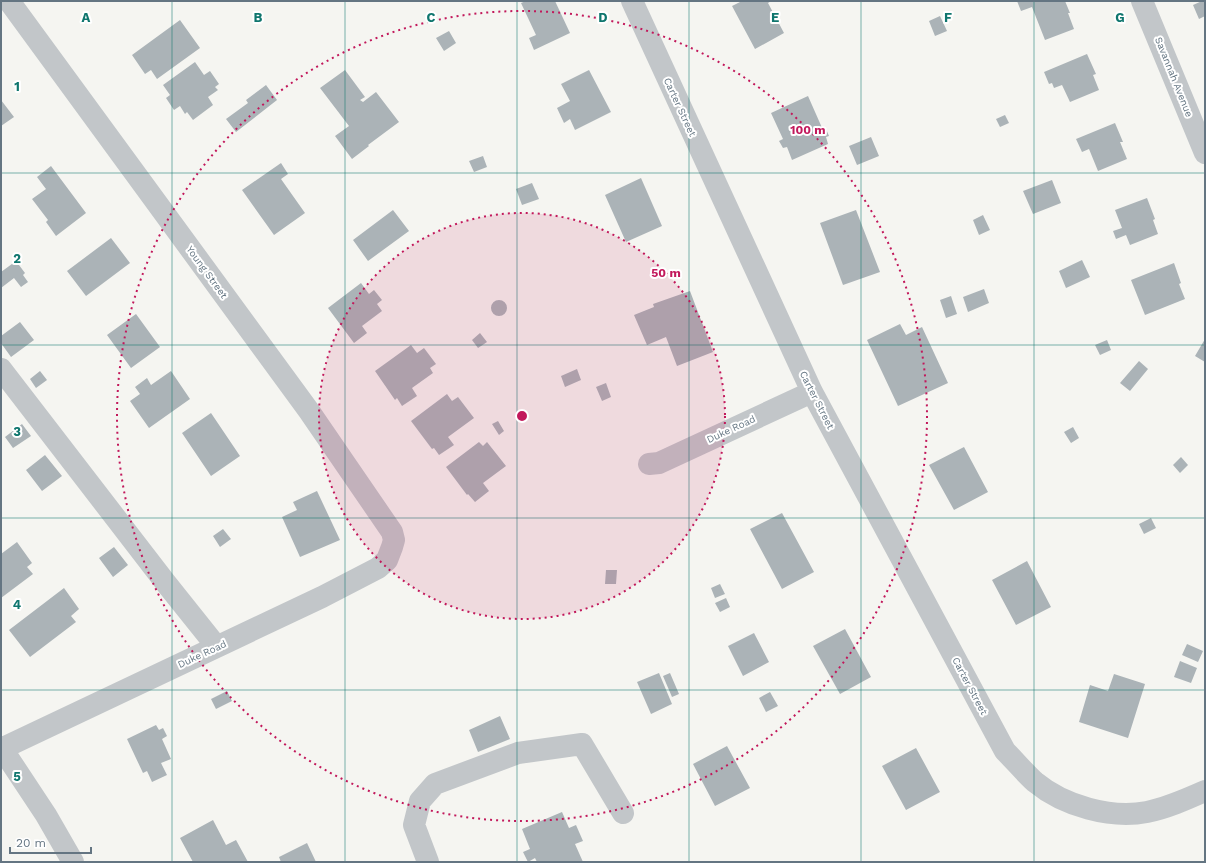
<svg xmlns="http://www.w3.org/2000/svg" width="1206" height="863" viewBox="0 0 1206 863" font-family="'Work Sans',sans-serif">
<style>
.building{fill:#abb3b7}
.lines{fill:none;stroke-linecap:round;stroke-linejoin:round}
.minor{stroke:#c2c6c9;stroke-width:22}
.grid{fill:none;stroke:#0f766e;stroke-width:1;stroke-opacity:0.55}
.ring{fill:none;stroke:#c2185b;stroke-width:2;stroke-dasharray:2 4}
.labels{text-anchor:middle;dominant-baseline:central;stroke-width:4;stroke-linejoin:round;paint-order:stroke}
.street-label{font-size:10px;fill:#647582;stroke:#fff}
.grid-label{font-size:13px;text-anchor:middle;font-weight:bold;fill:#0f766e;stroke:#fff;stroke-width:4;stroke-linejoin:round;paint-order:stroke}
.centre{fill:#c2185b;stroke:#fff;stroke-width:2}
.ring-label{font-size:12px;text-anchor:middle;font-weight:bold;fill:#c2185b;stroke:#fff;stroke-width:4;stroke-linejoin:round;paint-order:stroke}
</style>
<rect width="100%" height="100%" fill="#f5f5f1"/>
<path class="building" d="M 526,1 L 555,1 L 570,33 L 534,50 L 529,38 L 536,35 L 521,3 Z
M 742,1 L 771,1 L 768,3 L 784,33 L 755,49 L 732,6 Z
M 1017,1 L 1065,1 L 1070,13 L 1068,13 L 1074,29 L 1045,40 L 1032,7 L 1021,11 Z
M 1202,1 L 1205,1 L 1205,16 L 1199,19 L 1193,5 Z
M 940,16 L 947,31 L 935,36 L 929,21 Z
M 180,20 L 200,48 L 157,79 L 151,70 L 145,74 L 132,55 Z
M 449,31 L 456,43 L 444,51 L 436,38 Z
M 1087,54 L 1096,74 L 1093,75 L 1099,90 L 1070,102 L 1062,85 L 1054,88 L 1052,83 L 1049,84 L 1044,72 Z
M 195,62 L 204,75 L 210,71 L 219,84 L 215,87 L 218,90 L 208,97 L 213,105 L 193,120 L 187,112 L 185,114 L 180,106 L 174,110 L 166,98 L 170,95 L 163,85 Z
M 345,70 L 365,97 L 360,100 L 363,102 L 376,92 L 399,122 L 368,145 L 369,146 L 352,159 L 335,136 L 349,126 L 320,88 Z
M 589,70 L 611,112 L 575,130 L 570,119 L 564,123 L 557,108 L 570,101 L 561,84 Z
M 266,85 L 277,100 L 236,132 L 226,119 L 248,103 L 246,100 Z
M 808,96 L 823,130 L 826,129 L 829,136 L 826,137 L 828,144 L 792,160 L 787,147 L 783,148 L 779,141 L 783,139 L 771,113 Z
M 1,100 L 14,117 L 1,126 Z
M 1005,115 L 1009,123 L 1000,127 L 996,119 Z
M 1115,123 L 1123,142 L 1120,142 L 1127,159 L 1098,171 L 1089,149 L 1082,152 L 1076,139 Z
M 871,137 L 879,156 L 857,165 L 849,146 Z
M 483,156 L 487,167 L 474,172 L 469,161 Z
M 281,163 L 288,174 L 281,179 L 305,213 L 274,235 L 242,190 Z
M 51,166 L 86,213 L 56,236 L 46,222 L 48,220 L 32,199 L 46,189 L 37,177 Z
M 641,178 L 662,226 L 626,242 L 605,195 Z
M 1052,180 L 1061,203 L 1033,214 L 1023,191 Z
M 532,183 L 539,199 L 522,205 L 516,189 Z
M 1147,198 L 1155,219 L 1153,220 L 1158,234 L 1130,245 L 1126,235 L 1116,239 L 1113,231 L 1122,228 L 1115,210 Z
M 393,210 L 409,231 L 368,261 L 353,240 Z
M 856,210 L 880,272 L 843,285 L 820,223 Z
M 983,215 L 990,230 L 979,235 L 973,220 Z
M 111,238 L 130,263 L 86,296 L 67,271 Z
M 1082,260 L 1090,277 L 1066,288 L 1059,271 Z
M 16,261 L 25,273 L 23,275 L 28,282 L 21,287 L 14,278 L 1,288 L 1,272 Z
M 1174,263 L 1181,283 L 1179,284 L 1185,299 L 1145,315 L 1131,280 Z
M 361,283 L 369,294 L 374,290 L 382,300 L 377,304 L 382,311 L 362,326 L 367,333 L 354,343 L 328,308 Z
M 984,289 L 989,303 L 968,312 L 963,297 Z
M 690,291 L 713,352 L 677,366 L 666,337 L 647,345 L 634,315 L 654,307 L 653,304 Z
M 951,296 L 957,314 L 946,318 L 940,300 Z
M491 308a8 8 0 1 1 16 0a8 8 0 1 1-16 0Z
M 136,314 L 160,347 L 131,368 L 107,335 Z
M 20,322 L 34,340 L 11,357 L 1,343 L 1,336 Z
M 900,324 L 906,335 L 922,327 L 948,383 L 898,406 L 867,340 Z
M 480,333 L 487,342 L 478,348 L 472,340 Z
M 1205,339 L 1205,362 L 1195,356 Z
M 1107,340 L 1111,350 L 1100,355 L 1095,345 Z
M 411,345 L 417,353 L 424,348 L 436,364 L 430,368 L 433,373 L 412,388 L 417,396 L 402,406 L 397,398 L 395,400 L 375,371 Z
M 1139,361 L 1148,369 L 1130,391 L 1120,383 Z
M 577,369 L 581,380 L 565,387 L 561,376 Z
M 40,371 L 47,380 L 36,388 L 30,379 Z
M 171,371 L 190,399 L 149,428 L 130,401 L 140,394 L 135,387 L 147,378 L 151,385 Z
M 606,383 L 611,397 L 602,401 L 596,387 Z
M 447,394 L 452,401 L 458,397 L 474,418 L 448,437 L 454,445 L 439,455 L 434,448 L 432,449 L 411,421 Z
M 211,413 L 240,456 L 211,476 L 182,433 Z
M 498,421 L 504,431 L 499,435 L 492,424 Z
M 22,424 L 31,436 L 13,448 L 5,437 Z
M 1073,427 L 1079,438 L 1071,443 L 1064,432 Z
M 479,442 L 483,446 L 487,442 L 506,466 L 483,483 L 489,491 L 475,502 L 468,494 L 467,495 L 446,467 Z
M 964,447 L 988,492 L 954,510 L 929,465 Z
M 45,455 L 62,476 L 42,491 L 26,470 Z
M 1181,457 L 1188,465 L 1180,473 L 1173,465 Z
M 317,491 L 340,540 L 300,557 L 282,517 L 297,510 L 293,502 Z
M 782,513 L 814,572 L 782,589 L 750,529 Z
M 1151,518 L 1156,528 L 1144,534 L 1139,524 Z
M 223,529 L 231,539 L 220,547 L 213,536 Z
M 17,542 L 32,563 L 27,567 L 33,574 L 1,598 L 1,554 Z
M 114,547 L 128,565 L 113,577 L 99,558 Z
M 1027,561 L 1051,607 L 1016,625 L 992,580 Z
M 606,570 L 617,570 L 616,584 L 605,584 Z
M 720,584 L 725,594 L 715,598 L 711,588 Z
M 64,588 L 79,609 L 71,616 L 76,622 L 30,657 L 9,630 Z
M 726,598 L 730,607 L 720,612 L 715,603 Z
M 845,629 L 871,677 L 840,694 L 813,646 Z
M 754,633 L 769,662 L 743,676 L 728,646 Z
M 1187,644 L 1203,651 L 1198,662 L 1182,655 Z
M 1180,661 L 1197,668 L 1191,683 L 1174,677 Z
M 659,673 L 672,704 L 651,714 L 637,682 Z
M 670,673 L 679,694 L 672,697 L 663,676 Z
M 1114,674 L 1145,684 L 1128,738 L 1079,722 L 1090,685 L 1108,691 Z
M 227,691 L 232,701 L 216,709 L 211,699 Z
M 770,692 L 778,706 L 766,712 L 759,698 Z
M 500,716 L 510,739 L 478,752 L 469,730 Z
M 156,725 L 159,730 L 163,728 L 167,736 L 162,739 L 171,759 L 161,763 L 167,775 L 152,782 L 147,771 L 143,773 L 127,739 Z
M 727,746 L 750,788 L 715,806 L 693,764 Z
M 916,748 L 940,792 L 906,810 L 882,766 Z
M 562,812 L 569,828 L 576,825 L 583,841 L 575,844 L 583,862 L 537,862 L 535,858 L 528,862 L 523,852 L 530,849 L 522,829 Z
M 213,820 L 226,845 L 236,840 L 248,862 L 193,862 L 180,838 Z
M 307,843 L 316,862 L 281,862 L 279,857 Z"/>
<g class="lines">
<path class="minor" d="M 632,1 L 812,392 L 1005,751 C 1015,761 1025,773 1035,782 C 1064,806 1111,819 1147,812 C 1167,808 1187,799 1205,791
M 1142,1 L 1205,153
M 1,369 L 165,582 L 217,647
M 649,464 L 659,463 L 812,392
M 1,747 L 46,815 L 73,862
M 1,749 L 322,597 L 378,568 L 387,560 L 392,547 L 394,540 L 392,532 L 309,411 L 9,1
M 428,862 L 414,825 L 420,801 L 435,784 L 518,753 L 582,744 L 623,813"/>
</g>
<path class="grid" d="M 172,1 L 172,862M 345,1 L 345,862M 517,1 L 517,862M 689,1 L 689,862M 861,1 L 861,862M 1034,1 L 1034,862M 1,173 L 1205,173M 1,345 L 1205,345M 1,518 L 1205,518M 1,690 L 1205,690"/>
<circle cx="522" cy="416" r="203" fill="#c2185b" fill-opacity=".12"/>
<g class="ring">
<circle cx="522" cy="416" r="203"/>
<circle cx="522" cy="416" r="405"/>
</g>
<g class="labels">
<g class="street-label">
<text transform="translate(1174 77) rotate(68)">Savannah Avenue</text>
<text transform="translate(680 107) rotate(65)">Carter Street</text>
<text transform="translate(207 272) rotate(54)">Young Street</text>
<text transform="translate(817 400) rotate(63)">Carter Street</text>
<text transform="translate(731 429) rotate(-25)">Duke Road</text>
<text transform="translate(202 654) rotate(-25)">Duke Road</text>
<text transform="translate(970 686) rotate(62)">Carter Street</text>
</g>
</g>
<g class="grid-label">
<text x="86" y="22">A</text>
<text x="258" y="22">B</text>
<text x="431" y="22">C</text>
<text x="603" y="22">D</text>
<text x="775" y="22">E</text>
<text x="948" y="22">F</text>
<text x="1120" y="22">G</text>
<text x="17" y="91">1</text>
<text x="17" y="263">2</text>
<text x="17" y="436">3</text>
<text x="17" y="609">4</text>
<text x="17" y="781">5</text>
</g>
<circle cx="522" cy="416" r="6" class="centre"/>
<g class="ring-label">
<text x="808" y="134">100 m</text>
<text x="666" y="277">50 m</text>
</g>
<rect width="1206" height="863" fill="none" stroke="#647582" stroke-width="4"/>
<path d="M10 847v6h81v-6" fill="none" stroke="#647582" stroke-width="2"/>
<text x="16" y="847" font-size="12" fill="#647582" stroke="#ffffff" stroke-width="3" paint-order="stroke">20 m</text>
</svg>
